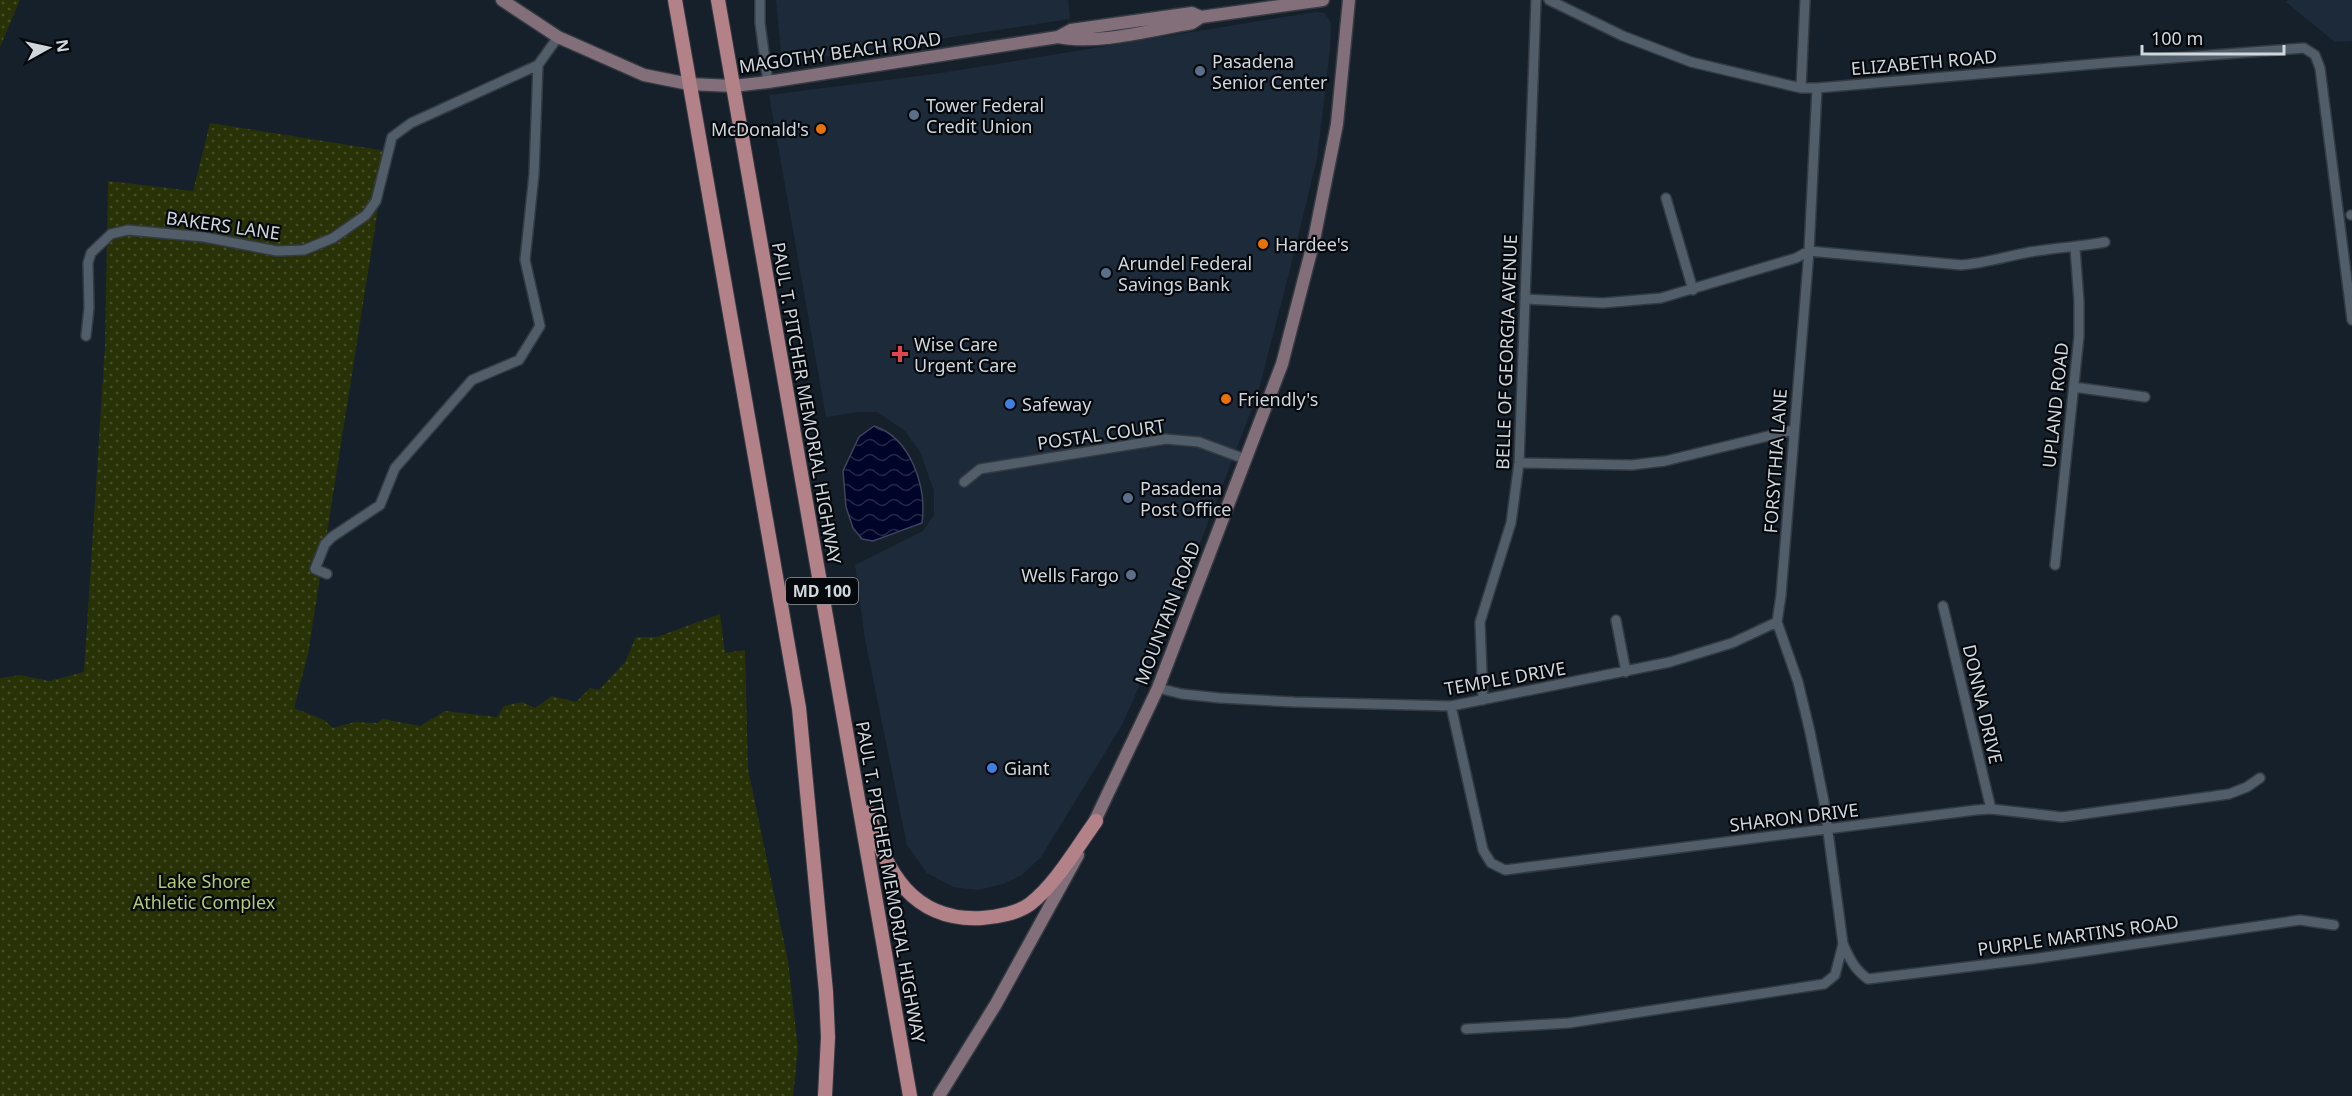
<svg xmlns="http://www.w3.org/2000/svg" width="2352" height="1096" viewBox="0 0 2352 1096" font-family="'Noto Sans',sans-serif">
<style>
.built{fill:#1c2a39}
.park{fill:url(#park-dots)}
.water{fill:url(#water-waves);stroke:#3e435e;stroke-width:1.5}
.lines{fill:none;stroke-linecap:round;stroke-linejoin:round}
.street-casing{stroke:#343a42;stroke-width:12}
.secondary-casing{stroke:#343a42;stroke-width:15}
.primary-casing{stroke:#343a42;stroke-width:16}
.street{stroke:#515d69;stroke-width:9}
.secondary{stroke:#826f79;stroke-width:12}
.primary{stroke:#b38288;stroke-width:14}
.service-dot{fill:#5c6f8a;stroke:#05090d;stroke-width:2}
.food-dot{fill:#e8710a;stroke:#05090d;stroke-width:2}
.health-dot{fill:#e0444e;stroke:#05090d;stroke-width:2}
.shop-dot{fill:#3f7fe0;stroke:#05090d;stroke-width:2}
.labels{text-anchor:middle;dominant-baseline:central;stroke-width:4.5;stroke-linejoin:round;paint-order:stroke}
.shield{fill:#05090d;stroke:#92989e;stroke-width:1.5}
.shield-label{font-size:16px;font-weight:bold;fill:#cfd6dc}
.street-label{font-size:18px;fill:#cfd6dc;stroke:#05090d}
.poi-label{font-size:18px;fill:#cfd6dc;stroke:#05090d;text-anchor:start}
.park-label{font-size:18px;fill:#b2ca77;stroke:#05090d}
</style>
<defs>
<pattern id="park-dots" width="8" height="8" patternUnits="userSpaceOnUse" patternTransform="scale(1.5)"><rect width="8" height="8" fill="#283206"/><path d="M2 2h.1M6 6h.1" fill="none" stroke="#464f2a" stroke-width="1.8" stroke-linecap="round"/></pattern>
<pattern id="water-waves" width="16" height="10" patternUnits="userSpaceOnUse" patternTransform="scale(1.5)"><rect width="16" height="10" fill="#000428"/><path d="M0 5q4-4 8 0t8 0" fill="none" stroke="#242847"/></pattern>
</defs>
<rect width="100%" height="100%" fill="#16202a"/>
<path class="built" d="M 776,0 L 1068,0 L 1070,19 L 782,63 Z
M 2288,0 L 2352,0 L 2352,41 L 2335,42 L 2286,2 Z
M 1315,12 L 1325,13 L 1331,23 L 1330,50 L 1317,159 L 1288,277 L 1258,393 L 1182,590 L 1122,725 L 1041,857 L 1022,875 L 1003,884 L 978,890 L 953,887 L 927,873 L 907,845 L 865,640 L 855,565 L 923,531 L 934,515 L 934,491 L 920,452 L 905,431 L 877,412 L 859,412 L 826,417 L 769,95 L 941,73 Z"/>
<path class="park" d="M 0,0 L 20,0 L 0,47 Z
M 210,123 L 387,151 L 308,654 L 294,708 L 324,720 L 333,728 L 355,722 L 377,723 L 383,719 L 420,726 L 445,711 L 497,717 L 504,706 L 522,702 L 535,708 L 552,696 L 576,702 L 590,688 L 599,690 L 625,662 L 636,637 L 657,637 L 720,614 L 725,653 L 745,650 L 748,769 L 788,961 L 798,1049 L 793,1096 L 0,1096 L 0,678 L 20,675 L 49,681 L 84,672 L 105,346 L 108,181 L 193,191 Z"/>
<path class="water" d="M 874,426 C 911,438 927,487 922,523 L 873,541 L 862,539 L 853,528 L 846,507 L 843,471 L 859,437 Z"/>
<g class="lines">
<defs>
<path id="street" d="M 760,0 L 760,23 L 768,82
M 1549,0 L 1623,36 L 1691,62 L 1801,88 L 1817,88 L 2106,63 L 2304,48 L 2315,55 L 2320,68 L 2352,320
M 1801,88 L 1805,0
M 1817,88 L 1809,251 L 1781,595 L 1777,622 L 1798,682 L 1810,732 L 1824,802 L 1843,944 C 1850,959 1854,969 1868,979 L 2032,959 L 2300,920 L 2334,925
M 1666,198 L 1693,290
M 2351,215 L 2352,215
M 1525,299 L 1603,303 L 1661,298 L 1796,258 L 1809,251 L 1961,265 C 1990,263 2016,253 2044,250 C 2065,247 2085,246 2105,242
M 86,336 L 89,308 L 88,263 L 91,253 L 111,234 L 128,230 L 204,237 L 277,251 L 304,250 L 333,238 L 366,215 L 376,201 L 392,137 L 411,123 L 538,65
M 2074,387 L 2145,397
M 1519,463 L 1632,465 L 1665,461 L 1793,430
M 964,482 L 980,469 L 1166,439 L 1199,442 L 1245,459
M 2055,565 L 2079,336 L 2079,302 L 2075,248
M 327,574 L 315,569 L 325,544 L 332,537 L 380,505 L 395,468 L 472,380 L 519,360 L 540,326 L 525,260 L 534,174 L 538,65 L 558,37
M 1943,606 L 1991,809
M 1616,620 L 1626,672
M 1158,688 L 1182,694 L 1220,698 L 1294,702 L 1451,706 L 1670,662 L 1732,643 L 1777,622
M 1483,700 L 1480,622 L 1511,523 L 1519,463 L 1536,0
M 1451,706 L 1483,850 L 1491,863 L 1505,870 L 1976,810 L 1991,809 L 2062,817 L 2229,794 L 2247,787 L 2260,778
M 1466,1029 L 1569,1023 L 1824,984 L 1835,975 L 1843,944"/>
<path id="secondary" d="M 502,0 L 558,37 L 644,75 L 689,84 L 733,86 L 768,82 L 1058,37 L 1071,30 L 1192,13 L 1201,17
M 1058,37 C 1098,45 1151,30 1192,23 L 1201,17 L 1323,0
M 1091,829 L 1158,688 L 1282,364 L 1314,240 L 1337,124 L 1349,0
M 939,1096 L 996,1004 L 1078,855"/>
<path id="primary" d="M 675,0 L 799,708 L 826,992 L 828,1037 L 825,1096
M 718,0 L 910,1096
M 869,812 C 884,871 913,922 982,918 C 997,917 1018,913 1030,904 C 1056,884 1077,847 1096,821"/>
</defs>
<use href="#street" class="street-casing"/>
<use href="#secondary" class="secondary-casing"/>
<use href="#primary" class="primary-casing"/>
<use href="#street" class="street"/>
<use href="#secondary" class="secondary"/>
<use href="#primary" class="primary"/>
</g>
<g class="service-dot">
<circle cx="1200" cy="71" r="6"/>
<circle cx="914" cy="115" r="6"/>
<circle cx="1106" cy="273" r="6"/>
<circle cx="1128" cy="498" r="6"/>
<circle cx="1131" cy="575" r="6"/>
</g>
<g class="food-dot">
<circle cx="821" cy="129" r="6"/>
<circle cx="1263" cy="244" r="6"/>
<circle cx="1226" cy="399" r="6"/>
</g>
<path class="health-dot" d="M897 345h6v6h6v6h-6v6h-6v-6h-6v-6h6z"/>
<g class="shop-dot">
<circle cx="1010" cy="404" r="6"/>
<circle cx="992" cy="768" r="6"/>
</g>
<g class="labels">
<rect class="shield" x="786" y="578" width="72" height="26" rx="4.5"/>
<g class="shield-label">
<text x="822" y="591">MD 100</text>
</g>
<g class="street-label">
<text transform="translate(840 52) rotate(-8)">MAGOTHY BEACH ROAD</text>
<text transform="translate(1924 62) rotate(-5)">ELIZABETH ROAD</text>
<text transform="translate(223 225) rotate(8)">BAKERS LANE</text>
<text transform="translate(1506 352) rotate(-88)">BELLE OF GEORGIA AVENUE</text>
<text transform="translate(807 403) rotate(80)">PAUL T. PITCHER MEMORIAL HIGHWAY</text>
<text transform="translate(2055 405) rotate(-84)">UPLAND ROAD</text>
<text transform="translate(1101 434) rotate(-8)">POSTAL COURT</text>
<text transform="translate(1775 461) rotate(-86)">FORSYTHIA LANE</text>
<text transform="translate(1167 613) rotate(-69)">MOUNTAIN ROAD</text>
<text transform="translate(1505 678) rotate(-10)">TEMPLE DRIVE</text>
<text transform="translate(1983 704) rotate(77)">DONNA DRIVE</text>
<text transform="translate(1794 817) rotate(-7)">SHARON DRIVE</text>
<text transform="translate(891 882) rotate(80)">PAUL T. PITCHER MEMORIAL HIGHWAY</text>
<text transform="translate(2078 935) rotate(-8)">PURPLE MARTINS ROAD</text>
</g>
<g class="poi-label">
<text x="1212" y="61">Pasadena<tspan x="1212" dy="21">Senior Center</tspan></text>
<text x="926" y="105">Tower Federal<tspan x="926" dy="21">Credit Union</tspan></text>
<text x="809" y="129" text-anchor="end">McDonald's</text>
<text x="1275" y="244">Hardee's</text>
<text x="1118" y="263">Arundel Federal<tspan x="1118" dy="21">Savings Bank</tspan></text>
<text x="914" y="344">Wise Care<tspan x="914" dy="21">Urgent Care</tspan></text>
<text x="1238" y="399">Friendly's</text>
<text x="1022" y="404">Safeway</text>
<text x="1140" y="488">Pasadena<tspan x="1140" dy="21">Post Office</tspan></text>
<text x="1119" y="575" text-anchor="end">Wells Fargo</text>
<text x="1004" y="768">Giant</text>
</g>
<g class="park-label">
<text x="204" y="881">Lake Shore<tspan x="204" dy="21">Athletic Complex</tspan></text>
</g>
</g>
<g transform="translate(48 48) rotate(82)" stroke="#05090d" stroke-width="4.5" paint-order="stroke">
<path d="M0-4.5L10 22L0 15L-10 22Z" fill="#cfd6dc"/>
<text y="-9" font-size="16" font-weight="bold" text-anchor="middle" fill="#cfd6dc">N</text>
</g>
<path d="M2142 45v9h142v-9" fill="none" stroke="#cfd6dc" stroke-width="3"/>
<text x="2151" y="45" font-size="18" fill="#cfd6dc" stroke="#05090d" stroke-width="4.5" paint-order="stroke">100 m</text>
</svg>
